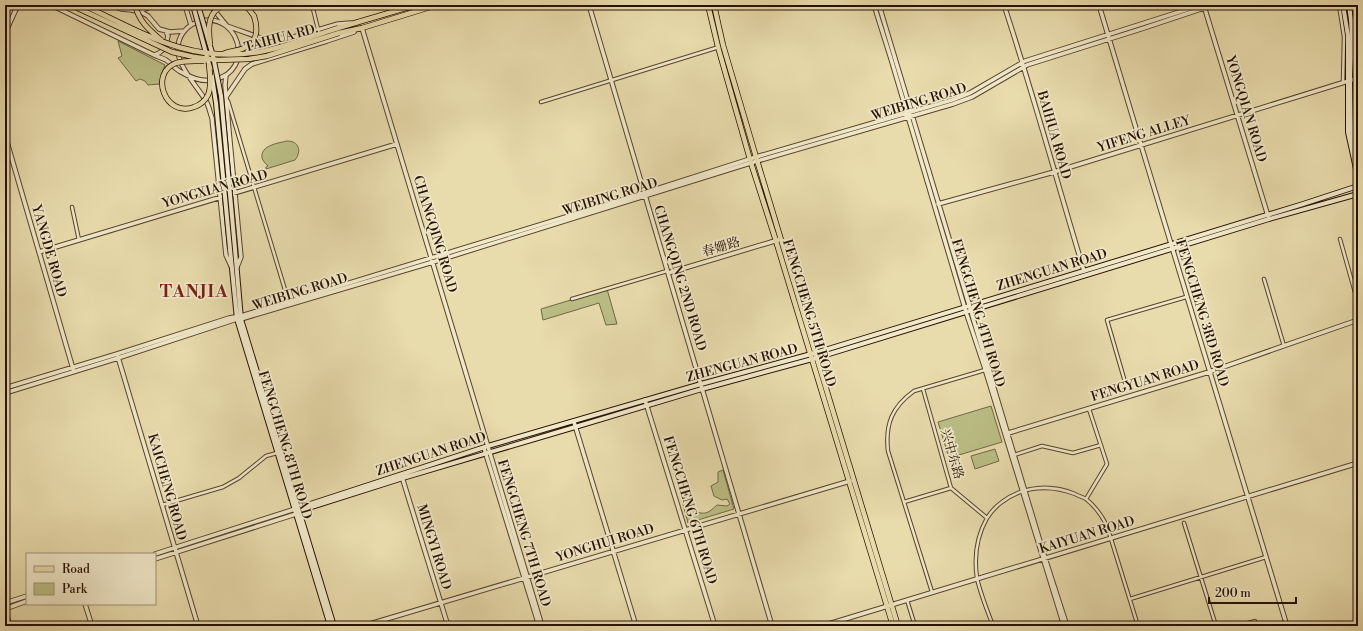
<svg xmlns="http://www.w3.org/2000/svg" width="1363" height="631" viewBox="0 0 1363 631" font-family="'Libre Bodoni','Noto Serif SC',serif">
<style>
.green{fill:#bbbe86;stroke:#706844}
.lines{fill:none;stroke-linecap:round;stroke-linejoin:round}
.minor-casing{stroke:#56442c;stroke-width:4.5}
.tertiary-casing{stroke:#56442c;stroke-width:5.5}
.secondary-casing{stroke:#261102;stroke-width:6}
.primary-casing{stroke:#261102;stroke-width:6}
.minor{stroke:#f0e8c9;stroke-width:2.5}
.tertiary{stroke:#f0e8c9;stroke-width:3.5}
.secondary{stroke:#f0e8c9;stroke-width:4}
.primary{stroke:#e8dbac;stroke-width:4.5}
.secondary-bridge-casing{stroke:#261102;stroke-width:6;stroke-linecap:butt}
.primary-bridge-casing{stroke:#261102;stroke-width:6;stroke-linecap:butt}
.secondary-bridge{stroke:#f0e8c9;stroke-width:4}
.primary-bridge{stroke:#e8dbac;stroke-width:4.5}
.labels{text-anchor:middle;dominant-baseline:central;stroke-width:3.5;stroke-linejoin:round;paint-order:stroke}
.street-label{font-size:13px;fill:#261102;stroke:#f0e8c9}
.district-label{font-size:17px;font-weight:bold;letter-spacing:1px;fill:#7a1f14;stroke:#f0e8c9}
</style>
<rect width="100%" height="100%" fill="#e8dbac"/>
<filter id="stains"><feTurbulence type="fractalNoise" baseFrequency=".005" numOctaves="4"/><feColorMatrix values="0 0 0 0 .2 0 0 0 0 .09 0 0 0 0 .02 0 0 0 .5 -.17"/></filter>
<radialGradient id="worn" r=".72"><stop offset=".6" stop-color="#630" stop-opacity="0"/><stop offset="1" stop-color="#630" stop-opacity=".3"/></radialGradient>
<path class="green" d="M 118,41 L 165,65 L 159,84 L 148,85 L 145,81 L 140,79 L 136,81 L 118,58 L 122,56 Z
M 287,141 C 299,141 302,151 295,160 L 266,169 L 266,167 L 268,166 C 265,163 263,161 262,158 C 260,145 279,143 287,141 Z
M 607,289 L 617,324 L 606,325 L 599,303 L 543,320 L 541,309 Z
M 991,406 L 1002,442 L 949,458 L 938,422 Z
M 995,449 L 999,461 L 975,469 L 971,456 Z
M 723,470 L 734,509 L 688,523 L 680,493 L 682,492 L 684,499 L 693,502 L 696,512 C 707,515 709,512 717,505 L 727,506 L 730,504 L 727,499 L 722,500 L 714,496 L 711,486 L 718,482 L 718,472 Z"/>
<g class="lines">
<defs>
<path id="minor" d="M 312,5 L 318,29
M 1339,5 L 1344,37 L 1343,82
M 228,101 L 289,303
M 541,102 L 719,47
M 72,207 L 79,240
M 1340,239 L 1358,303
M 1264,279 L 1284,346
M 572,299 L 667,271
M 1125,382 L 1107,320 L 1186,297
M 923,389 L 951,488 L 987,518 C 977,536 974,558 977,578 C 980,593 988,612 993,626
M 1014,455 L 1042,446 L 1073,453 L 1101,445
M 1086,499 L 1107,464 L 1089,409
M 904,502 L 951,488
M 162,505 L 223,487 L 239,478 L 266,456 L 277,453
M 987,518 C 991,512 996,506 1002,502 C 1023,486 1050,484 1075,494 C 1078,496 1083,497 1086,499 C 1095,506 1102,516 1107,526 L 1138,626
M 1184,523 L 1216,626
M 932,592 L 888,451 C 885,424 892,407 914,391 L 985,370
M 1130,599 L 1266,557
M 907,600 L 915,626
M 1238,626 L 1255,621"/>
<path id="tertiary" d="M 51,5 L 154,55 C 158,57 163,58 166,60 C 171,63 175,69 181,72 C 193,79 209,84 222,77 C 230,74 235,67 238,59
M 110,5 L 121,9 L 132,10
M 185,5 L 191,25
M 210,5 L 227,26 L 261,38 L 286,38
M 589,5 L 772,626
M 874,5 L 891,59 L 966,312 L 985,369 L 1064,626
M 879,5 L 1045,558 L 1067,626
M 1004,5 C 1033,93 1057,182 1084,271
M 1099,5 L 1141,145 L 1287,626
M 1204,6 L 1268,216
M 131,10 L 141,12 L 148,16 L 159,29 L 170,32 L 184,31
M 139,10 L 143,10 L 154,5
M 359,29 L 362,28 L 542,626
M 5,33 L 18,5
M 239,51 L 249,50 L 338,24 L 351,23
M 154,55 C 164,52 166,46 168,36 L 166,31
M 226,75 L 225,85 L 229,131 L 241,257 L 237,267
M 226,97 L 245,69 L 252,64 L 327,41 L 354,32
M 5,135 L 73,369
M 938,204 L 1054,172 L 1358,78
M 39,252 L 397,144
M 231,266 L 226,255 L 212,118 C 210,113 209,106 206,101 C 199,89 182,71 179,57 C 169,17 233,2 239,51
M 668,273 L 778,240
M 118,357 L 198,626
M 5,388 L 117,354 L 229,318 L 241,316 L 644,193 L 756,157 L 952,100 L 970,93 L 1025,61 L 1201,5
M 5,393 L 118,358 L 237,319 L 241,319 L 433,262 L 747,164 L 953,104 L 972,97 L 1027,65 L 1141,29 L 1213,5
M 645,400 L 715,626
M 574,422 L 636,626
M 1005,434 L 1209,372 L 1358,320
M 484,448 L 539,626
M 402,477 L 448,626
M 155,554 L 295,509
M 155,559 L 296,514
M 5,603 L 27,596
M 85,604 L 92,626
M 5,609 L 27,601
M 5,610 L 10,626
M 363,626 L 850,481
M 822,626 L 1358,463"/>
<path id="secondary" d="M 1343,5 L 1348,36 L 1348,132 L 1358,178
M 1349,5 L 1351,20 L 1352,37 L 1350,80 L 1351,126 L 1358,161
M 230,249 L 237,319 L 330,626
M 235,249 L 241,319 L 334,626
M 295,509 L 488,446 L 701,384 L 815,353 L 1303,204 L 1358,186
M 296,514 L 299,511 L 403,478 L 575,427 L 702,389 L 816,358 L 1269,219 L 1358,194"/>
<path id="primary" d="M 242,5 L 248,8 L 254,16
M 708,5 L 718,47 L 751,163 L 776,241 L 893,626
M 714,5 L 723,45 L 756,157 L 898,626
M 338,28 L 416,5
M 339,33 L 362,28 L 437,5"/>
</defs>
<use href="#minor" class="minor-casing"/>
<use href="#tertiary" class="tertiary-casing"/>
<use href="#secondary" class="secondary-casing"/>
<use href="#primary" class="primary-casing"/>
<use href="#minor" class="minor"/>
<use href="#tertiary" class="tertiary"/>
<use href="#secondary" class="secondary"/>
<use href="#primary" class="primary"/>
<defs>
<path id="secondary-bridge" d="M 193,5 L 210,68
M 198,5 L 213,56 L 221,96 L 235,249
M 212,77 L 216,103 L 230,249"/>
<path id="primary-bridge" d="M 71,5 L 172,52 L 194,57 L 218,60 L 249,59 L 267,56 L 339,33
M 83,5 C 143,33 190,64 259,52 C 286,47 312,36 338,28
M 135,5 C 139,21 148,29 161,40
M 210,44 C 208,28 207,11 225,5
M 223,54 C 229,51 238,51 244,48 C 258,42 258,28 254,16
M 204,61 C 195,61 185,60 176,63 C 149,73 165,118 194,107 C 200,105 205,101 208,95 C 212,86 210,74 209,65"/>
</defs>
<use href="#secondary-bridge" class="secondary-bridge-casing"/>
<use href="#primary-bridge" class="primary-bridge-casing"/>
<use href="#secondary-bridge" class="secondary-bridge"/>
<use href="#primary-bridge" class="primary-bridge"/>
</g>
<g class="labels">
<g class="street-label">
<text transform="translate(281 38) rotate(-15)">TAIHUA RD.</text>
<text transform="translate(919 102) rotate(-17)">WEIBING ROAD</text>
<text transform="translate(1246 109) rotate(73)">YONGQIAN ROAD</text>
<text transform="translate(1144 134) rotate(-17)">YIFENG ALLEY</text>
<text transform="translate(1054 135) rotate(74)">BAIHUA ROAD</text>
<text transform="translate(215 189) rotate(-16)">YONGXIAN ROAD</text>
<text transform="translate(610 197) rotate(-17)">WEIBING ROAD</text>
<text transform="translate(435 234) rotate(73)">CHANGQING ROAD</text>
<text transform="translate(721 247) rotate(-17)">春姗路</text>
<text transform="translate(49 251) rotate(74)">YANGDE ROAD</text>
<text transform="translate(1052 270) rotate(-17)">ZHENGUAN ROAD</text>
<text transform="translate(680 278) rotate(73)">CHANGQING 2ND ROAD</text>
<text transform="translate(300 292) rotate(-17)">WEIBING ROAD</text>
<text transform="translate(809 313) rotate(73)">FENGCHENG 5TH ROAD</text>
<text transform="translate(978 313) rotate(73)">FENGCHENG 4TH ROAD</text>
<text transform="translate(1202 313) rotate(73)">FENGCHENG 3RD ROAD</text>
<text transform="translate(742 363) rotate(-15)">ZHENGUAN ROAD</text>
<text transform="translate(1145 381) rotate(-17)">FENGYUAN ROAD</text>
<text transform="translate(285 445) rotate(73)">FENGCHENG 8TH ROAD</text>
<text transform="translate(431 454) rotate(-18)">ZHENGUAN ROAD</text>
<text transform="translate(952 454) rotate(74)">兴中东路</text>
<text transform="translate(167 487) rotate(74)">KAICHENG ROAD</text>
<text transform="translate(690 510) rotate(73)">FENGCHENG 6TH ROAD</text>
<text transform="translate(524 533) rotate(73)">FENGCHENG 7TH ROAD</text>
<text transform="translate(1087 535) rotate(-17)">KAIYUAN ROAD</text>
<text transform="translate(605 543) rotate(-17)">YONGHUI ROAD</text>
<text transform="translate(434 547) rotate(73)">MINGYI ROAD</text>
</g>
<g class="district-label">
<text x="194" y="292">TANJIA</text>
</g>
</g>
<rect width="1363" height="631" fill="none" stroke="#e8dbac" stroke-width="20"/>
<rect x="6" y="6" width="1351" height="619" fill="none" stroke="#261102" stroke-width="2"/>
<rect x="10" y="10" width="1343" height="611" fill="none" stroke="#261102"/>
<rect x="26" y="553" width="130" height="52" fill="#f0e8c9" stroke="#9f9279"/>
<rect x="34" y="566" width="20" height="6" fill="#e8dbac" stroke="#9f9279"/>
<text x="62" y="573" font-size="12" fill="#261102">Road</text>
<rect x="34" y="583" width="20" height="12" fill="#bbbe86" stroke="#9f9279"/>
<text x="62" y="593" font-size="12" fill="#261102">Park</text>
<path d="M1209 597v6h87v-6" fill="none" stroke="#261102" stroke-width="2"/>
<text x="1215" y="597" font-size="12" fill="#261102" stroke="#f0e8c9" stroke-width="3" paint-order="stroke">200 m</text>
<rect width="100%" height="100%" filter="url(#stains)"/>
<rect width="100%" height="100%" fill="url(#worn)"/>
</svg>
